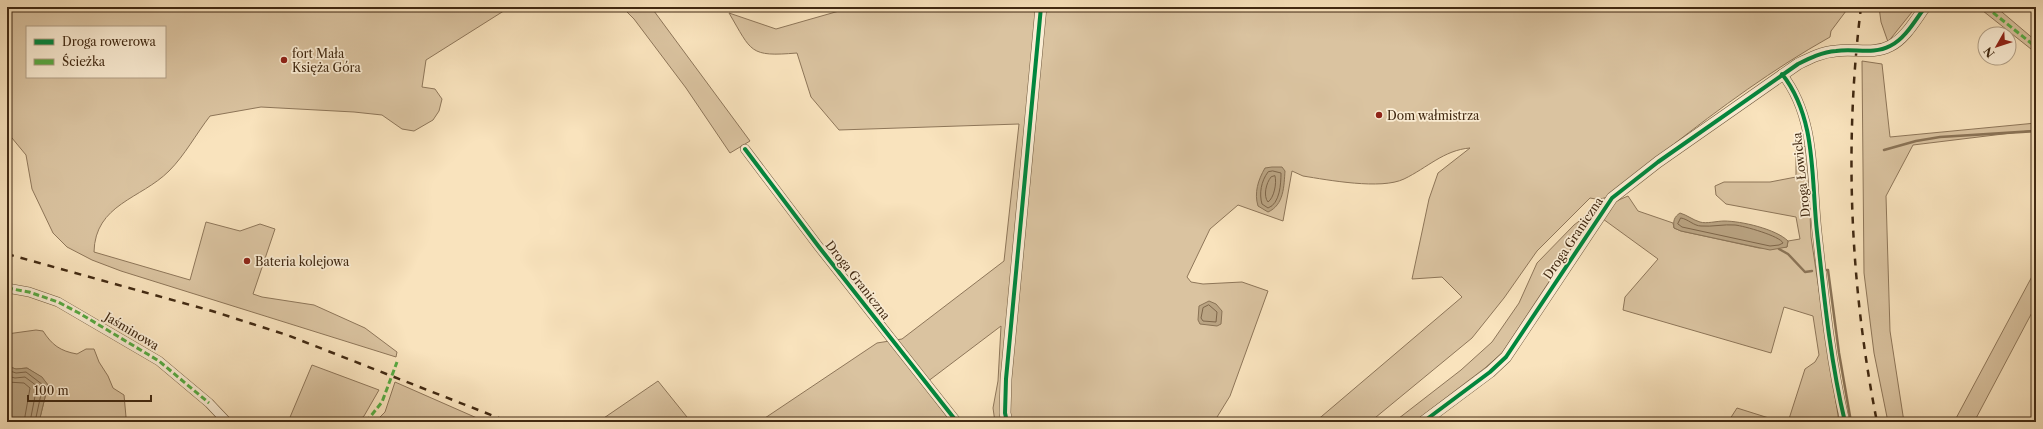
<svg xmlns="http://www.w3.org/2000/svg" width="2043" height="429" viewBox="0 0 2043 429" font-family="'Libre Caslon Text',serif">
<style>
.green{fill:#dac3a0;stroke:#8e7659;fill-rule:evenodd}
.water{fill:#baa483;stroke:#8a7356}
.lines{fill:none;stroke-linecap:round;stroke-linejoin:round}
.shore{stroke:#7e664a;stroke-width:1}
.stream{stroke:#8a7356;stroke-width:2.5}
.minor-casing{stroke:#6f583d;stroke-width:10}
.tertiary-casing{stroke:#6f583d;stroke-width:12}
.minor{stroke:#fbedd4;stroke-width:9}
.tertiary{stroke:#fbedd4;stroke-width:11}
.rail{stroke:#412912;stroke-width:2.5;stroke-dasharray:7 7;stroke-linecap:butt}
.quiet{stroke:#56ab42;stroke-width:3;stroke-dasharray:6 3;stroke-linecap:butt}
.cycleway-casing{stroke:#fbedd4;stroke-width:6}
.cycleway{stroke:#00873e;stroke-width:4}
.poi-dot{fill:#8f2418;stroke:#fbedd4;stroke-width:1.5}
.labels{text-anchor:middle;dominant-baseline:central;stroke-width:3.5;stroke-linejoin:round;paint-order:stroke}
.poi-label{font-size:12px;fill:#412912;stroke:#fbedd4;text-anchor:start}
.street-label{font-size:12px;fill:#412912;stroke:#fbedd4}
</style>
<rect width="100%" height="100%" fill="#f9e3bd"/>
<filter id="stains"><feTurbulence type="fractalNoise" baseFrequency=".005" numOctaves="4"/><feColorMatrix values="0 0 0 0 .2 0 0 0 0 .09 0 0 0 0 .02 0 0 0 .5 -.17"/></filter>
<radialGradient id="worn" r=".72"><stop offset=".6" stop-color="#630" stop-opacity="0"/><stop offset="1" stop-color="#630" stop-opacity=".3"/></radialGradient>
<path class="green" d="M 7,7 L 510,7 L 426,60 L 422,87 L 435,89 L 442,99 L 439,111 L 433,120 L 414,131 L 402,129 L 382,115 L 354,112 L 261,107 L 210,116 C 196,134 185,155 169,171 C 141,199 95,204 94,252 L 190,280 L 206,222 L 240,231 L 260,224 L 275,229 L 253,294 L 262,297 L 314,305 L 365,328 L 397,352 L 396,357 L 121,271 L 92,260 L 67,247 L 53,233 L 32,189 L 26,155 L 7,132 ZM 27,27 L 165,27 L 165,77 L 27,77 Z
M 622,7 L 651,7 L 750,141 L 730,153 L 686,88 L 634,19 Z
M 853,7 L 1849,7 L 1831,31 L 1830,37 C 1773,69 1720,108 1669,148 C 1654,160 1638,181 1621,191 C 1611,196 1602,201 1590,198 L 1537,251 L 1504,298 L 1472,338 L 1370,422 L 1315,422 L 1462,297 L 1442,277 L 1412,279 L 1429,199 L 1438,173 L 1470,148 C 1444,150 1427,168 1404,179 C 1381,190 1328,180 1303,176 L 1292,171 L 1283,221 L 1238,205 L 1210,229 L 1187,277 L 1191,282 L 1203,284 L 1242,282 L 1268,291 L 1230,396 L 1214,422 L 995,422 L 993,408 L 998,381 L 1001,326 L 923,385 L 951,422 L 759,422 L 877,343 L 902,339 L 1004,261 L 1019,124 L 839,130 L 811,97 L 797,53 C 749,57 752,52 729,13 L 776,29 Z
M 1879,7 L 1916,7 L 1888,42 L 1881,22 Z
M 1978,7 L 1996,7 L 2036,41 L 2036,53 Z
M 1862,61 L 1882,64 L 1890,137 L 2036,123 L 2036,130 L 1913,145 L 1886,196 L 1890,331 L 1904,422 L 1888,422 L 1874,353 L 1864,273 Z
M 1807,146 L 1811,237 L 1839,422 L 1788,422 L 1805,369 L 1815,362 L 1819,355 L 1813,316 L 1784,307 L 1771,353 L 1623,310 L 1625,297 L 1658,259 L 1603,219 L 1614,202 L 1628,196 L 1638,211 L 1673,223 L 1674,228 L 1681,231 L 1759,248 L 1787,247 L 1788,241 L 1800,239 L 1796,217 L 1726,204 L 1716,195 L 1715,186 L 1724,182 L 1770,182 L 1796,177 L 1796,148 Z
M 1599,206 L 1502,353 L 1485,368 L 1414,422 L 1394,422 L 1461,370 L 1492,342 L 1519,303 L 1537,263 L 1574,225 Z
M 2036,269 L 2036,305 L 1974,422 L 1954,422 Z
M 36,330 L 43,331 C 52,345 60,351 77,354 L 86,349 L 94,349 L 99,362 L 108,376 L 113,388 L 124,395 L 126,417 L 125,422 L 39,422 L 48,385 L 41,377 L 27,368 L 16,369 L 7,366 L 7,334 Z
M 312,365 L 379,390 L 364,416 L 357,422 L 288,422 Z
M 658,381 L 691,422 L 598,422 Z
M 395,382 L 486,422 L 375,422 L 385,412 Z
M 1737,408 L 1772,419 L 1770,422 L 1728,422 Z"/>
<path class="water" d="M 1272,167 L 1282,167 L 1285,171 C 1284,186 1284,205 1268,212 L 1258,206 C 1254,193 1258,180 1265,168 Z
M 1680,213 C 1687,215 1693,220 1700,222 C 1706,224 1717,221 1724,221 C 1741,221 1776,229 1788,241 L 1787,247 L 1770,250 L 1681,231 L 1674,228 C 1673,221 1674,217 1680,213 Z
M 1209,301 L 1216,304 L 1222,311 L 1221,324 L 1217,326 L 1200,324 L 1198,320 L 1199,306 Z
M 7,366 L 16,369 L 27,368 L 42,377 L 48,385 L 39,422 L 7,422 Z"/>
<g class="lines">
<path class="shore" d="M 1273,171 L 1281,173 C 1281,183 1280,204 1268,208 L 1262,204 C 1259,194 1261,181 1268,172 Z
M 1275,176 C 1277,183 1274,198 1268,202 C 1263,196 1266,183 1271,177 Z
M 1681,218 C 1688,219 1694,226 1701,226 C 1712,227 1724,224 1735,225 C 1744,226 1780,236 1783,243 L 1779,245 L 1770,246 L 1682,227 L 1678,224 Z
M 1209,305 L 1217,312 L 1216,322 L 1203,321 L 1201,318 L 1203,308 Z
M 7,370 L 16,373 L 26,372 L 43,385 L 35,422
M 7,376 L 15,378 L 25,377 L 37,386 L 30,422
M 7,382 L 24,383 L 30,388 L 24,422"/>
<path class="stream" d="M 1884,150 L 1916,141 L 1940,137 L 2036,131
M 1779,249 L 1788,254 L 1805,272 L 1812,271
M 1823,270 L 1828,270 L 1839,353 L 1851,422"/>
<defs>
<path id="minor" d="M 1782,74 C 1817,118 1811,179 1817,232 C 1824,296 1830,359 1845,422
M 745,149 L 819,247 L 957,422
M 7,288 L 29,292 L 58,302 L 159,361 L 209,403 L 227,422"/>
<path id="tertiary" d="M 1007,422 L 1005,413 L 1006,379 L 1041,7
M 1423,422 L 1490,372 L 1506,357 L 1612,198 L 1658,162 L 1798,64 C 1810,58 1822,52 1836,51 C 1854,48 1873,55 1890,46 C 1905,39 1916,19 1925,7"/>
</defs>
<use href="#minor" class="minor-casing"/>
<use href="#tertiary" class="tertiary-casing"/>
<use href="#minor" class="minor"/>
<use href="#tertiary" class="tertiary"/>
<path class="rail" d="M 1861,7 C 1844,144 1850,286 1877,422
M 7,254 L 212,311 L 287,335 L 509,422"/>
<path class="quiet" d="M 1986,7 L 2036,47
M 7,288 L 29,292 L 58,302 L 79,313 L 159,361 L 209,403
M 366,422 L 382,402 L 397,362"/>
<defs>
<path id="cycleway" d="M 1782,74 C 1817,118 1811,179 1817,232 C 1824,296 1830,359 1845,422
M 745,149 L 819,247 L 957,422
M 1007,422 L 1005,413 L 1006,379 L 1041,7
M 1423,422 L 1490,372 L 1506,357 L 1612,198 L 1658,162 L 1798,64 C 1810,58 1822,52 1836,51 C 1854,48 1873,55 1890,46 C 1905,39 1916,19 1925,7"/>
</defs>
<use href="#cycleway" class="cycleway-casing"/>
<use href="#cycleway" class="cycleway"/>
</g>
<g class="poi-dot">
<circle cx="284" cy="60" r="4"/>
<circle cx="1379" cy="115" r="4"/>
<circle cx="247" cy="261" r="4"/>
</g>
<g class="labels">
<g class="poi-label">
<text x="292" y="53">fort Mała<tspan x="292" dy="14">Księża Góra</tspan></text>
<text x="1387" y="115">Dom wałmistrza</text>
<text x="255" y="261">Bateria kolejowa</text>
</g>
<g class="street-label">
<text transform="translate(1801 175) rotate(-96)">Droga Łowicka</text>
<text transform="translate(1573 238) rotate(-56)">Droga Graniczna</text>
<text transform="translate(858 280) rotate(52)">Droga Graniczna</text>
<text transform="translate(132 331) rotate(31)">Jaśminowa</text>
</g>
</g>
<rect width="2043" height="429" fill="none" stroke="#f9e3bd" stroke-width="24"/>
<rect x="8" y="8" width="2027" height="413" fill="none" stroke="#412912" stroke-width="2"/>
<rect x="12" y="12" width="2019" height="405" fill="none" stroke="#412912"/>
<rect x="26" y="26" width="140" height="52" fill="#fbedd4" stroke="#b19f86"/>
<rect x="34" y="39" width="20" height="6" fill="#00873e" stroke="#b19f86"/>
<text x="62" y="46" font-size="12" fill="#412912">Droga rowerowa</text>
<rect x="34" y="59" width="20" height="6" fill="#56ab42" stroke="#b19f86"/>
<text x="62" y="66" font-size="12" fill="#412912">Ścieżka</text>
<g transform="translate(1997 46) rotate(231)"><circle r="19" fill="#fbedd4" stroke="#b19f86"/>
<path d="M0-3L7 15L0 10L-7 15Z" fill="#8f2418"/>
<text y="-6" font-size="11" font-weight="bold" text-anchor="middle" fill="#412912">N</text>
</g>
<path d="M28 395v6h123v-6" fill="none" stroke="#412912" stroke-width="2"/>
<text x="34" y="395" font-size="12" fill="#412912" stroke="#fbedd4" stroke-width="3" paint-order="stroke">100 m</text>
<rect width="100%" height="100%" filter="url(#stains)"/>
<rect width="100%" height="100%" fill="url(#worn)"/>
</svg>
